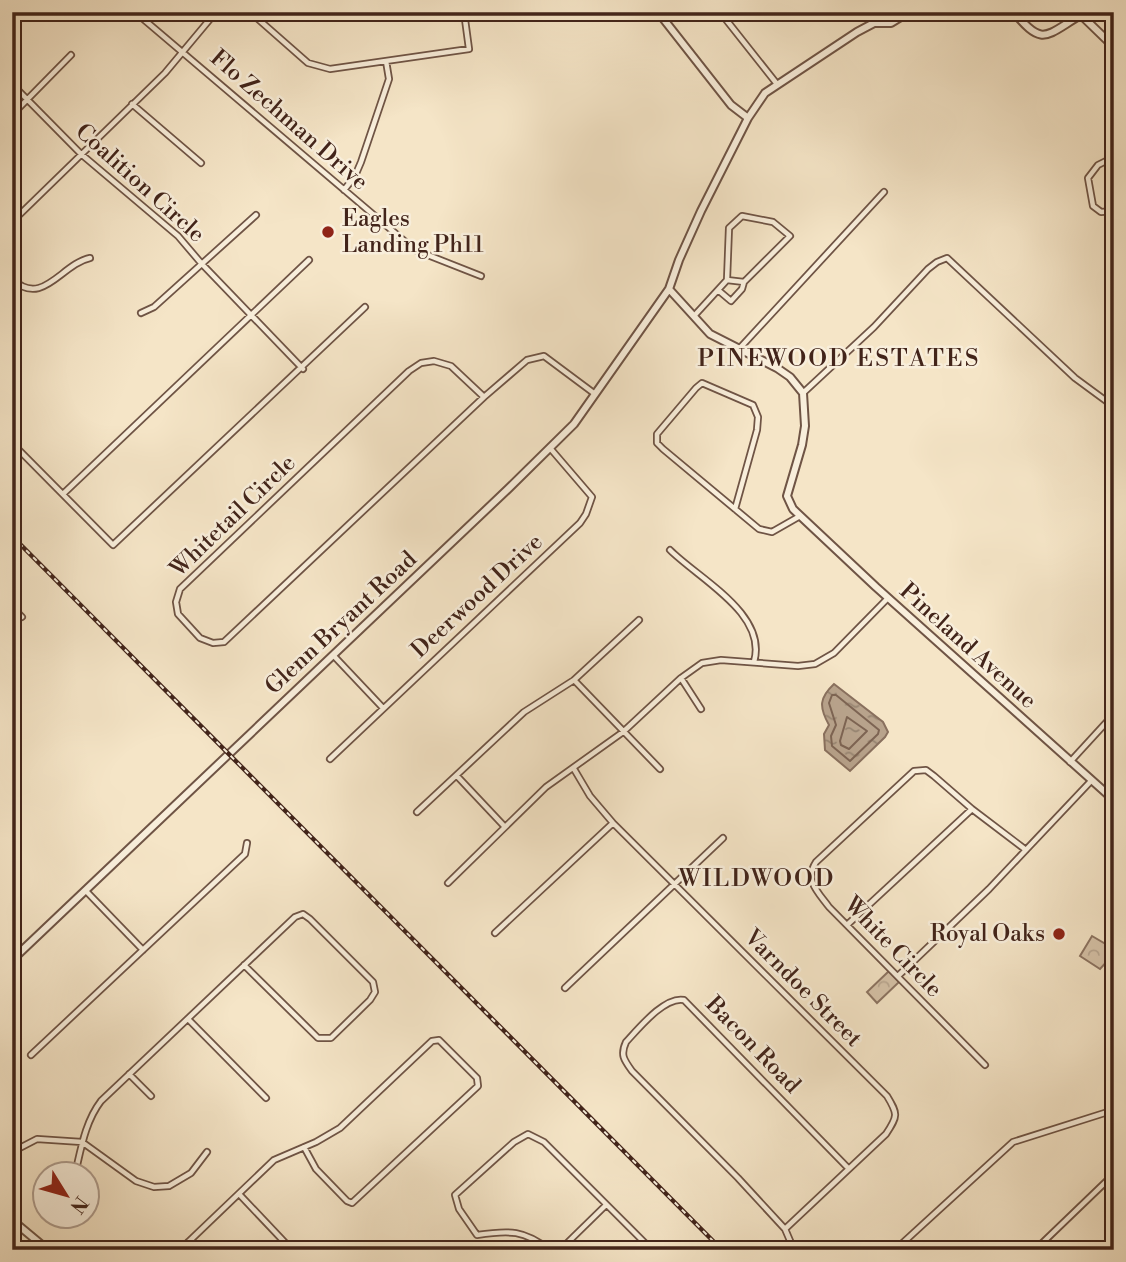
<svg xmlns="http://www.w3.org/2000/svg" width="1126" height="1262" viewBox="0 0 1126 1262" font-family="'Libre Bodoni',serif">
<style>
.park{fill:url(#park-crowns);stroke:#8c7462;stroke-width:2}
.water{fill:url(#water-ripples);stroke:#89705e;stroke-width:2}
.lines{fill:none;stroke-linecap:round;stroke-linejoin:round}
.shore{stroke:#7d6453;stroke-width:2}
.minor-casing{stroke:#6f5445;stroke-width:8}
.tertiary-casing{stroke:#6f5445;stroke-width:10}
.minor{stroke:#f8eedb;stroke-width:4.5}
.tertiary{stroke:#f8eedb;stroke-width:6}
.rail-casing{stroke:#42241a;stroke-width:4.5}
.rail{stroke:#f8eedb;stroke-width:2;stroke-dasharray:5;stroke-linecap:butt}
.poi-dot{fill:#8f2418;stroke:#f8eedb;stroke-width:2.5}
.labels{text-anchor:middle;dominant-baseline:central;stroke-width:5;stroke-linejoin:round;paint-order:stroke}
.street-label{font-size:23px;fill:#42241a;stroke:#f8eedb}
.poi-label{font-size:23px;fill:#42241a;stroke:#f8eedb;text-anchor:start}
.neighbourhood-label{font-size:24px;letter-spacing:2px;fill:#42241a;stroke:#f8eedb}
</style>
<defs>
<pattern id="park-crowns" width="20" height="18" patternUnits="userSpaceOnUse" patternTransform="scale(1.75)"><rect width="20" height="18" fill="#d7c4aa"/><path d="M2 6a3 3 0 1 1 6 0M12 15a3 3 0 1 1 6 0" fill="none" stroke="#baa892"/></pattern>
<pattern id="water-ripples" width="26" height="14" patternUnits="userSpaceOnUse" patternTransform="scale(1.75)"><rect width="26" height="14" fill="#b8a38c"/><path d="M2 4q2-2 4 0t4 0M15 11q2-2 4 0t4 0" fill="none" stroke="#978572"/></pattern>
</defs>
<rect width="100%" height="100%" fill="#f5e5c7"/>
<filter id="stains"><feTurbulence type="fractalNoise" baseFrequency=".00286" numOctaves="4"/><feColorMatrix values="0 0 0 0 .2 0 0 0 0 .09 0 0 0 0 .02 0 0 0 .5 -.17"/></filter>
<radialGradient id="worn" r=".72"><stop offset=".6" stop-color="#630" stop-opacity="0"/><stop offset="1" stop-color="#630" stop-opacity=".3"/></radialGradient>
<path class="park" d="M 1092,936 L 1104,943 L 1114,943 L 1114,958 L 1111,957 L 1100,969 L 1080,956 Z
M 889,971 L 899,982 L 877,1003 L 867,992 Z"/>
<path class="water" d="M 834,684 L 883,722 L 888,732 L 885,737 L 850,771 L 825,750 L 824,734 L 829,725 C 819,707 819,698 834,684 Z"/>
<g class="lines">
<path class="shore" d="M 832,695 L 836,695 L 879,730 L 878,734 L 850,761 L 832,746 L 831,736 L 836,725 L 829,703 Z
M 847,717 L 867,731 L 849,749 L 841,745 L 840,741 Z"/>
<defs>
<path id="minor" d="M 135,12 L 415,250 L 481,276
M 250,12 L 308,63 L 330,69 L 469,49 L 464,12
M 720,12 L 777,84
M 867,12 L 874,23
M 12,84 L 81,154 L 178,236 L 201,263 L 303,369
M 132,104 L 201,163
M 12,115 L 71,55
M 1114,157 L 1098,165 L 1088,178 L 1093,206 L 1101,212 L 1114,211
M 344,190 L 355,176 L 361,162 L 389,79 L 386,61
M 12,222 L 165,73 L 216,12
M 12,279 C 43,308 61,264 90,258
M 718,290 L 731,301 L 742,289 L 744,282
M 141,313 L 154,307 L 256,215
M 694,316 L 727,280 L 744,282 L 790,236 L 773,222 L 742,216 L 729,228 L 727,280
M 739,349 L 884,192
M 434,361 L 451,366 L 484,397 L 224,642 L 213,643 L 200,638 L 178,614 L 176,602 L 180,589 L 409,371 L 421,363 Z
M 803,393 L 874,327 L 928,269 L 937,262 L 947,258 L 1075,378 L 1113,406
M 484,397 L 527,360 L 544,356 L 595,394
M 12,443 L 113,545 L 365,307
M 63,494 L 309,260
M 735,509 L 757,430 L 758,417 L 753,405 L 702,383 L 696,388 L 657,434 L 657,443 L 663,449 L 759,529 L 772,532 L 800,516
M 670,550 C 699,579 768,614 754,662
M 12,607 L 22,617
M 333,655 L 383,708
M 681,678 L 701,709
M 574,680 L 660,769
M 330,759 L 580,523 L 586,514 L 592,497 L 550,448
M 1070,762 L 1114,714
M 574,769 L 590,796 L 613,823 L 887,1096 C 898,1114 898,1116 886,1134 L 785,1229
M 457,776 L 505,827
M 417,812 L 524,712 L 574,680 L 639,620
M 448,883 L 546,787 L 623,732 L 681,678 L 702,663 L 721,660 L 798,666 L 815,664 L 834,653 L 888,598
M 86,891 L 143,950
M 847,925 L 972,809
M 495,933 L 613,823
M 898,976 L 989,889 L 1091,781
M 565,988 L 723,838
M 188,1019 L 266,1098
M 31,1055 L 245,854 L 247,843
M 985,1065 L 829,907 C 818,892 804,880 816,862 L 914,771 L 926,770 L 934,776 L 972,809 L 1026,850
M 129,1074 L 151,1096
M 12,1152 L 37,1139 L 82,1142 L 136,1181 L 154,1187 L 169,1186 L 191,1173 L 207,1152
M 75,1174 C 81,1149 85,1122 101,1101 L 295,917 L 303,914 L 310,919 L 373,982 L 375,992 L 370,1000 L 331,1038 L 318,1038 L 244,965
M 239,1194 L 292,1250
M 188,1242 L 195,1250
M 404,1245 L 409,1250
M 180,1250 L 274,1160 L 316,1142 L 340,1128 L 432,1041 L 439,1040 L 477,1078 L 478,1086 L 352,1203 L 347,1201 L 316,1169 L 304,1147
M 550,1250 C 524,1230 510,1230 477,1235 L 459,1209 L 455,1195 L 514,1142 L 528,1134 L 544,1142 L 652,1250
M 560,1250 L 606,1205
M 794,1250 L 785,1229 L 738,1178 L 632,1071 C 624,1060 620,1055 626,1042 C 639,1028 665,996 684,1000 L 849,1169
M 895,1250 L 1013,1142 L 1114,1110
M 1035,1250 L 1114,1174"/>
<path id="tertiary" d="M 658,12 L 731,105 L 748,118
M 1014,12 C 1043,48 1046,35 1081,15 L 1114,47
M 669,289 L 710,334 L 777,368 L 790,377 L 803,393 L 805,426 L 802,445 L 787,496 L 793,509 L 876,587 L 1114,800
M 12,960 L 508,489 L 574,424 L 669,289 L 679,260 L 701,211 L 748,118 L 765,93 L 857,32 L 874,23 L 891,23 L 909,12
M 12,1220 L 48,1250"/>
</defs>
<use href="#minor" class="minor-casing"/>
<use href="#tertiary" class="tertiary-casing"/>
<use href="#minor" class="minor"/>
<use href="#tertiary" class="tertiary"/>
<defs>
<path id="rail" d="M 12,536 L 722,1250"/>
</defs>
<use href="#rail" class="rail-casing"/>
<use href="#rail" class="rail"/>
</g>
<g class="poi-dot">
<circle cx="328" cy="232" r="7"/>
<circle cx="1059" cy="934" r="7"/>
</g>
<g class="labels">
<g class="street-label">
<text transform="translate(289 120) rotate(41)">Flo Zechman Drive</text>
<text transform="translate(140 183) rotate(42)">Coalition Circle</text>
<text transform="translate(233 516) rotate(-44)">Whitetail Circle</text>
<text transform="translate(477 596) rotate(-43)">Deerwood Drive</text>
<text transform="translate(341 623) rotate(-43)">Glenn Bryant Road</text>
<text transform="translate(968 646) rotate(42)">Pineland Avenue</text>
<text transform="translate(893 947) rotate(46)">White Circle</text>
<text transform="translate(803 988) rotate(45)">Varndoe Street</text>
<text transform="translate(753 1045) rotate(46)">Bacon Road</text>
</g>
<g class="poi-label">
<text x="342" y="219">Eagles<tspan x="342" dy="26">Landing Ph11</tspan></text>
<text x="1045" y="934" text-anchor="end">Royal Oaks</text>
</g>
<g class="neighbourhood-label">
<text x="839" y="359">PINEWOOD ESTATES</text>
<text x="757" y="879">WILDWOOD</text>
</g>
</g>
<rect width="1126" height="1262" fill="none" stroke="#f5e5c7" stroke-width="42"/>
<rect x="14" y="14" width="1098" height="1234" fill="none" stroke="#42241a" stroke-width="3.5"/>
<rect x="21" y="21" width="1084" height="1220" fill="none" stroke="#42241a" stroke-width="2"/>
<g transform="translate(66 1195) rotate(127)"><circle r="33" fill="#f8eedb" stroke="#af9d8e" stroke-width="2"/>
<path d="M0-5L12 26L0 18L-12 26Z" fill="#8f2418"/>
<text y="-10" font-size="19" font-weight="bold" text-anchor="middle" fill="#42241a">N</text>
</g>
<rect width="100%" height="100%" filter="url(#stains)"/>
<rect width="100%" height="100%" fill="url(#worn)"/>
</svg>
